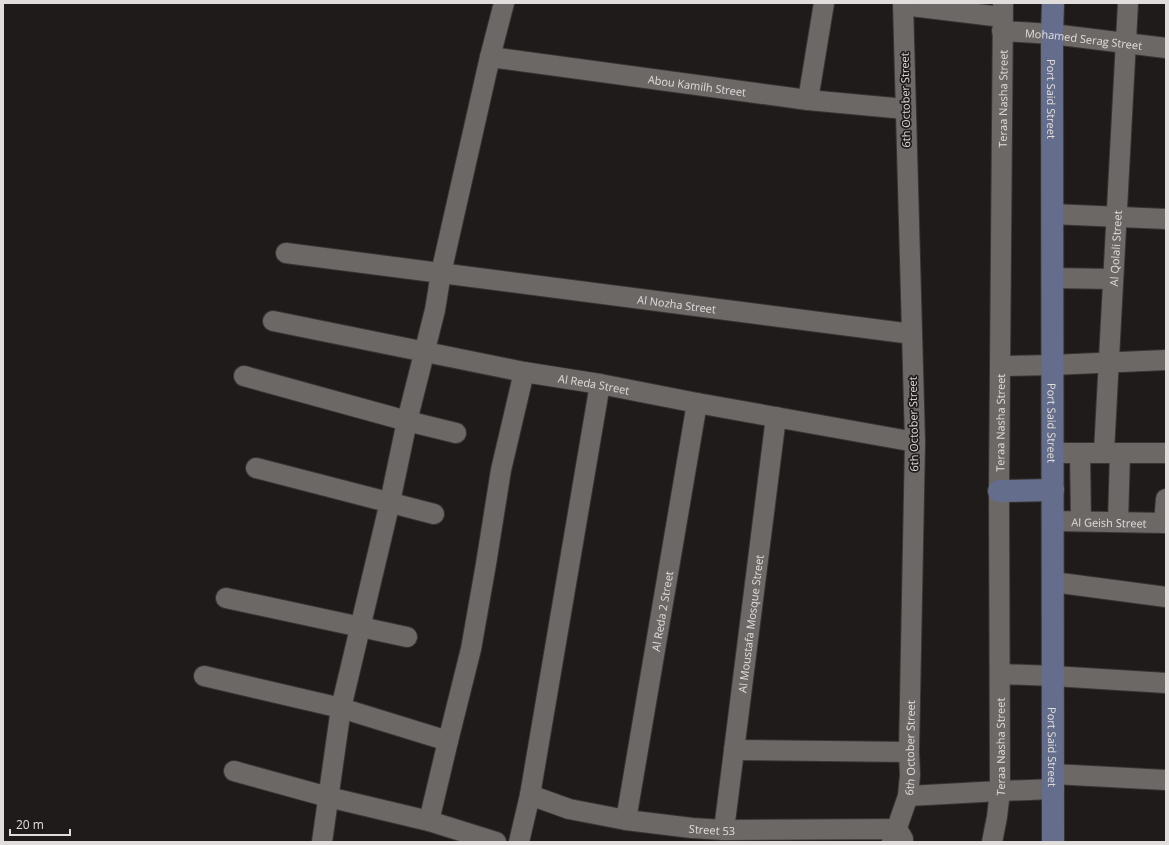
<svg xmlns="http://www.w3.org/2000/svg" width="1169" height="845" viewBox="0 0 1169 845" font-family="'Open Sans',sans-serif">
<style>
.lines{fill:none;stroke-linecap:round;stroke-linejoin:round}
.street-casing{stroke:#383534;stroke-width:22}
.secondary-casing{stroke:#383534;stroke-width:24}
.street{stroke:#6c6866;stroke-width:20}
.secondary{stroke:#646e8c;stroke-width:22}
.labels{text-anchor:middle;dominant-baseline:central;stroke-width:3.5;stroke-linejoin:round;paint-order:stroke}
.street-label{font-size:11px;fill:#e0dddc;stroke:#1f1b1a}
</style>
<rect width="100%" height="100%" fill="#1f1b1a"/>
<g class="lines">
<defs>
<g id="street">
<path d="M 903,5 L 1002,17"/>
<path id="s1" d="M 1002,31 L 1052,34 L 1166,48"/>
<path id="s2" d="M 490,57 L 808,100 L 905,109"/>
<path d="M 808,100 L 824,3"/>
<path d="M 1052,214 L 1166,219"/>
<path id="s3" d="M 286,253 L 912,334"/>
<path d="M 1052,278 L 1113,279"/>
<path id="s4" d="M 273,321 L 524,372 L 600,384 L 697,403 L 915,442"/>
<path d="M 1000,366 L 1052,365 L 1166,360"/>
<path d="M 244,376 L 407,421 L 456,433"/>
<path id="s5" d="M 1104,452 L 1128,3"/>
<path d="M 1052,453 L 1166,453"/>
<path d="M 1080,453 L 1081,521"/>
<path d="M 256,468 L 434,514"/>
<path id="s6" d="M 1053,521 L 1166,523"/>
<path d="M 1118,522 L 1120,453"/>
<path d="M 1164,523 L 1166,499"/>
<path d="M 1053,582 L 1166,597"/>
<path d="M 226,598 L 407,637"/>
<path d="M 1000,674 L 1053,676 L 1166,683"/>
<path d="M 204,676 L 341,708 L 448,741"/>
<path d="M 734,750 L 909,752"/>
<path d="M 234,771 L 328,797 L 429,821 L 496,842"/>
<path d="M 1053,774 L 1166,780"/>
<path id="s7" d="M 530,795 L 569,809 L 626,820 L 692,828 L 724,830 L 897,829 L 903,839"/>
<path d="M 908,796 L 1000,791 L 1054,789"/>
<path id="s8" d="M 626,820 L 697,403"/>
<path d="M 429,821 L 448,741 L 471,649 L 486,564 L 501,470 L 524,372"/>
<path id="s9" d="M 724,830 L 776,417"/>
<path d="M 322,842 L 341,708 L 390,502 L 407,421 L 435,310 L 441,273 L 490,57 L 504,3"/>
<path d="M 519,842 L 530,795 L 600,384"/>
<path id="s10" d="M 892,842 L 908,796 L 910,775 L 909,752 L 915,442 L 903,3"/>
<path id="s11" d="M 992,842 L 997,817 L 1000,791 L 999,491 L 1003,3"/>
</g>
<g id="secondary">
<path id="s12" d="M 1053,3 L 1052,34 L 1053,842"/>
<path d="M 999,491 L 1053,490"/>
</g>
</defs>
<use href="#street" class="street-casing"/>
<use href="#secondary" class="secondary-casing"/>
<use href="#street" class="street"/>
<use href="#secondary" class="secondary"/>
</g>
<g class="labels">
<g class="street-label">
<text stroke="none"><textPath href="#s1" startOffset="82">Mohamed Serag Street</textPath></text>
<text stroke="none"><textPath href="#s2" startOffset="209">Abou Kamilh Street</textPath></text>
<text stroke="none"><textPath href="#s12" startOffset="96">Port Said Street</textPath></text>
<text stroke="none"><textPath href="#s11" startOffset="744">Teraa Nasha Street</textPath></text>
<text transform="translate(905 100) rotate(-91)">6th October Street</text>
<text stroke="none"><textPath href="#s5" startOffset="204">Al Qolali Street</textPath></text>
<text stroke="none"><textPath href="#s3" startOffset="394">Al Nozha Street</textPath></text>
<text stroke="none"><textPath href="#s4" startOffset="327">Al Reda Street</textPath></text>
<text stroke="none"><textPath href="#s12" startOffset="420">Port Said Street</textPath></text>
<text stroke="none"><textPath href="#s11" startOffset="420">Teraa Nasha Street</textPath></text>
<text transform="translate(913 424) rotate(-91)">6th October Street</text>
<text stroke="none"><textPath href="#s6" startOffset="56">Al Geish Street</textPath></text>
<text stroke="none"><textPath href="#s8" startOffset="212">Al Reda 2 Street</textPath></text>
<text stroke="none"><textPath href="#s9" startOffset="208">Al Moustafa Mosque Street</textPath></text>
<text stroke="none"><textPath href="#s12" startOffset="744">Port Said Street</textPath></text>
<text stroke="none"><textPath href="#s11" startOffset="96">Teraa Nasha Street</textPath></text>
<text stroke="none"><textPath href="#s10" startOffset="97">6th October Street</textPath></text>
<text stroke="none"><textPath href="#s7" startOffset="186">Street 53</textPath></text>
</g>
</g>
<rect width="1169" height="845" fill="none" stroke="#e0dddc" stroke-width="8"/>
<path d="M10 829v6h60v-6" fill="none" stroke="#e0dddc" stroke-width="2"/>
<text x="16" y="829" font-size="12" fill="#e0dddc" stroke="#1f1b1a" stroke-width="3" paint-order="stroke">20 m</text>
</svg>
